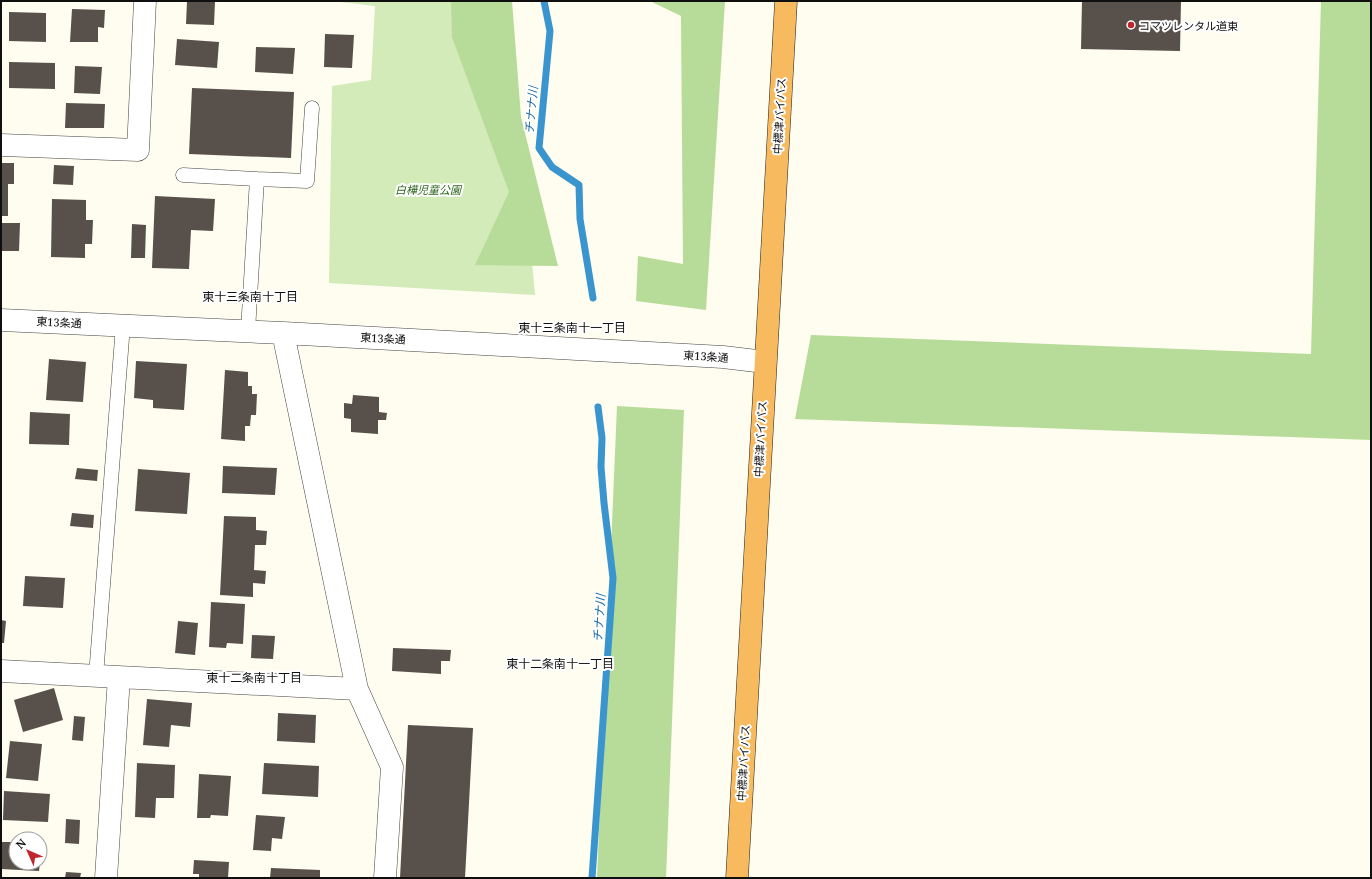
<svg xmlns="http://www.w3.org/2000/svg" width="1372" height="879" viewBox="0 0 1372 879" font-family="'Noto Serif','Noto Sans JP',serif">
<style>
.green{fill:#d3eab9}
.forest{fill:#b7db98}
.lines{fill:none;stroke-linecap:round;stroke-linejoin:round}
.stream{stroke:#3a95cf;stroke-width:7}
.building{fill:#57504b}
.service-casing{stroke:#424242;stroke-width:15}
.minor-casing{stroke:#424242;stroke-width:23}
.trunk-casing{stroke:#202020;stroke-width:23}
.service{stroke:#fff;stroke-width:14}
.minor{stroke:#fff;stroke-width:22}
.trunk{stroke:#f7ba5f;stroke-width:22}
.poi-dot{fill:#c1252d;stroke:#fff;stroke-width:1.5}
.labels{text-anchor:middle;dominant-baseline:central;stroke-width:4;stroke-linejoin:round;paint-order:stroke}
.poi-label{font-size:11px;fill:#0f0f0f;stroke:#fff;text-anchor:start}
.street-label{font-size:11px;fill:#0f0f0f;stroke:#fff}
.park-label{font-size:11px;font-style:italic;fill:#2d671e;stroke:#fff}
.water-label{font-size:12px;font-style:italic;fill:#1666a2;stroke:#fff}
.neighbourhood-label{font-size:12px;fill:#0f0f0f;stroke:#fff}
</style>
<rect width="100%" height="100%" fill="#fffcf0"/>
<path class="green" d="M 332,1 L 508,1 L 535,295 L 329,283 L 332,86 L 371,80 L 375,6 Z"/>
<path class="forest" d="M 451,1 L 512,1 L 521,117 L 558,266 L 475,265 L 509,192 L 452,37 Z
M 650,1 L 725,1 L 706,310 L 636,301 L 638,256 L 683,264 L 681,16 Z
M 1321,1 L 1371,1 L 1371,440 L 795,419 L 811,335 L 1311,354 Z
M 617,406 L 684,410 L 666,878 L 597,878 Z"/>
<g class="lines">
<path class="stream" d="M 544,1 L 550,31 L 539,148 L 552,167 L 579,185 L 580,219 L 593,298
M 592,878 L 613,578 L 604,503 L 601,467 L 602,438 L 598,407"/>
</g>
<path class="building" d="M 187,1 L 215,1 L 214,25 L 186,24 Z
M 1082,1 L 1181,1 L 1180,51 L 1081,49 Z
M 72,9 L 105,10 L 104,28 L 98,27 L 98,42 L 70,42 Z
M 9,12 L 46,13 L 46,42 L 9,41 Z
M 325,34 L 354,35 L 352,68 L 324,67 Z
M 177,39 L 219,42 L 217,68 L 175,65 Z
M 256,47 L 295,48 L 293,74 L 255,72 Z
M 9,62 L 55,63 L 55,89 L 9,88 Z
M 75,66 L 102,67 L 100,94 L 74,93 Z
M 192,88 L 294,92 L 291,158 L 189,154 Z
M 66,103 L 105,104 L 104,128 L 65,128 Z
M 1,163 L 14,163 L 14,184 L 8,184 L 8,216 L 1,216 Z
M 54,165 L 74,166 L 73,185 L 53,184 Z
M 155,196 L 215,199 L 213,231 L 191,230 L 189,269 L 152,268 Z
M 52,199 L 86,200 L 86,220 L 93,220 L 92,244 L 85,244 L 85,258 L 51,257 Z
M 1,223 L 20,223 L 19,251 L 1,251 Z
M 132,224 L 146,225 L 145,258 L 131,258 Z
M 49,359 L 86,362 L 83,402 L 46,400 Z
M 136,361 L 187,364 L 184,410 L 153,408 L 153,400 L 134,398 Z
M 225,370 L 248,372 L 248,386 L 252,386 L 252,394 L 257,394 L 256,415 L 251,415 L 250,426 L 245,426 L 245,441 L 221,439 Z
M 353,395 L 379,397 L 379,412 L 387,413 L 386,420 L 378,420 L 378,434 L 351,432 L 351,419 L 344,418 L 344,403 L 352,404 Z
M 30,412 L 70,414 L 69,445 L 29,444 Z
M 223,466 L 277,468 L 275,495 L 222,493 Z
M 77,468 L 98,470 L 97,481 L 75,479 Z
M 138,469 L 190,473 L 187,514 L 135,511 Z
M 72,513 L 94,515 L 93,528 L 70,526 Z
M 224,516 L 256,517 L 256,530 L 267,531 L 266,545 L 255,545 L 254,570 L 266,571 L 265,584 L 253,583 L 253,597 L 220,595 Z
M 25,576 L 65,578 L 63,608 L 23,606 Z
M 211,602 L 245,604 L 243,644 L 227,643 L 226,648 L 209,647 Z
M 1,620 L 6,621 L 4,643 L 1,643 Z
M 178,621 L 198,623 L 195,655 L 175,653 Z
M 252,635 L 275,636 L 273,659 L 251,658 Z
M 393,648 L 451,650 L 450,661 L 441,661 L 441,674 L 392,671 Z
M 54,688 L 63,720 L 23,732 L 14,700 Z
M 147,699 L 192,703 L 190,727 L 171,725 L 169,747 L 143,745 Z
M 278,713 L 316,715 L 315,743 L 277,741 Z
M 74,716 L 85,717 L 83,741 L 72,740 Z
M 408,725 L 473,728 L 465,878 L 400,878 Z
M 10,741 L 42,744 L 38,781 L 6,778 Z
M 137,763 L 175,765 L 174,798 L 156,798 L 155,818 L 135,817 Z
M 264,763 L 319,766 L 318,797 L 262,794 Z
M 199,774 L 231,776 L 228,816 L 211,815 L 210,818 L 197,818 Z
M 4,791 L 50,794 L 48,822 L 3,820 Z
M 256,815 L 285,817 L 282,839 L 272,838 L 271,851 L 253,850 Z
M 66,819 L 80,820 L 79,844 L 65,843 Z
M 2,842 L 16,842 L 16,863 L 40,863 L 39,871 L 1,869 Z
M 194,860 L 229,862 L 228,878 L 199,878 L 199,874 L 193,874 Z
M 271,868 L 320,870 L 320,878 L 270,878 Z
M 66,872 L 81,873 L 80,878 L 65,878 Z"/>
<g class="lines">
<defs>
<path id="service" d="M 183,175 L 257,179 L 248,331
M 257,179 L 307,181 L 312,108
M 96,676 L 123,325"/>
<path id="minor" d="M 1,145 L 138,150 L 145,1
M 1,320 L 283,333 L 723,357 L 765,362
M 283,333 L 357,689 L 392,767 L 385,878
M 1,671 L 357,689
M 106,878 L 119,677"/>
<path id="trunk" d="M 737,878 L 786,1"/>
</defs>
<use href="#service" class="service-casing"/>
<use href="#minor" class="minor-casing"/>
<use href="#trunk" class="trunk-casing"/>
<use href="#service" class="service"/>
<use href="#minor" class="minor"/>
<use href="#trunk" class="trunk"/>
</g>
<circle class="poi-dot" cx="1131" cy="25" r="4"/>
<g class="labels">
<g class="poi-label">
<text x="1139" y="25">コマツレンタル道東</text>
</g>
<g class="street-label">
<text transform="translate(779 116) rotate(-87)">中標津バイパス</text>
<text transform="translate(59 322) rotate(3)">東13条通</text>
<text transform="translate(383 338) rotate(3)">東13条通</text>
<text transform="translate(706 356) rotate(4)">東13条通</text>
<text transform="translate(760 439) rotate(-87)">中標津バイパス</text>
<text transform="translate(743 763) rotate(-87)">中標津バイパス</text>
</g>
<g class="park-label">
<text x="428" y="189">白樺児童公園</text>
</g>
<g class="water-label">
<text transform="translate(531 110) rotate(-85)">チナナ川</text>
<text transform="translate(599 618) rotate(-86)">チナナ川</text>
</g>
<g class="neighbourhood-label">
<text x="250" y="296">東十三条南十丁目</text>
<text x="572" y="327">東十三条南十一丁目</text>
<text x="560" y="663">東十二条南十一丁目</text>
<text x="254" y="677">東十二条南十丁目</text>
</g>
</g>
<rect width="1372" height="879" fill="none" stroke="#0f0f0f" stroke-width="4"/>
<g transform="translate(28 851) rotate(315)"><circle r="19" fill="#ffffff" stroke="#9f9f9f"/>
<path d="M0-3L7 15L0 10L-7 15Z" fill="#c1252d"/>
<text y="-6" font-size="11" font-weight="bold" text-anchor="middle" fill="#0f0f0f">N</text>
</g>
</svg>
